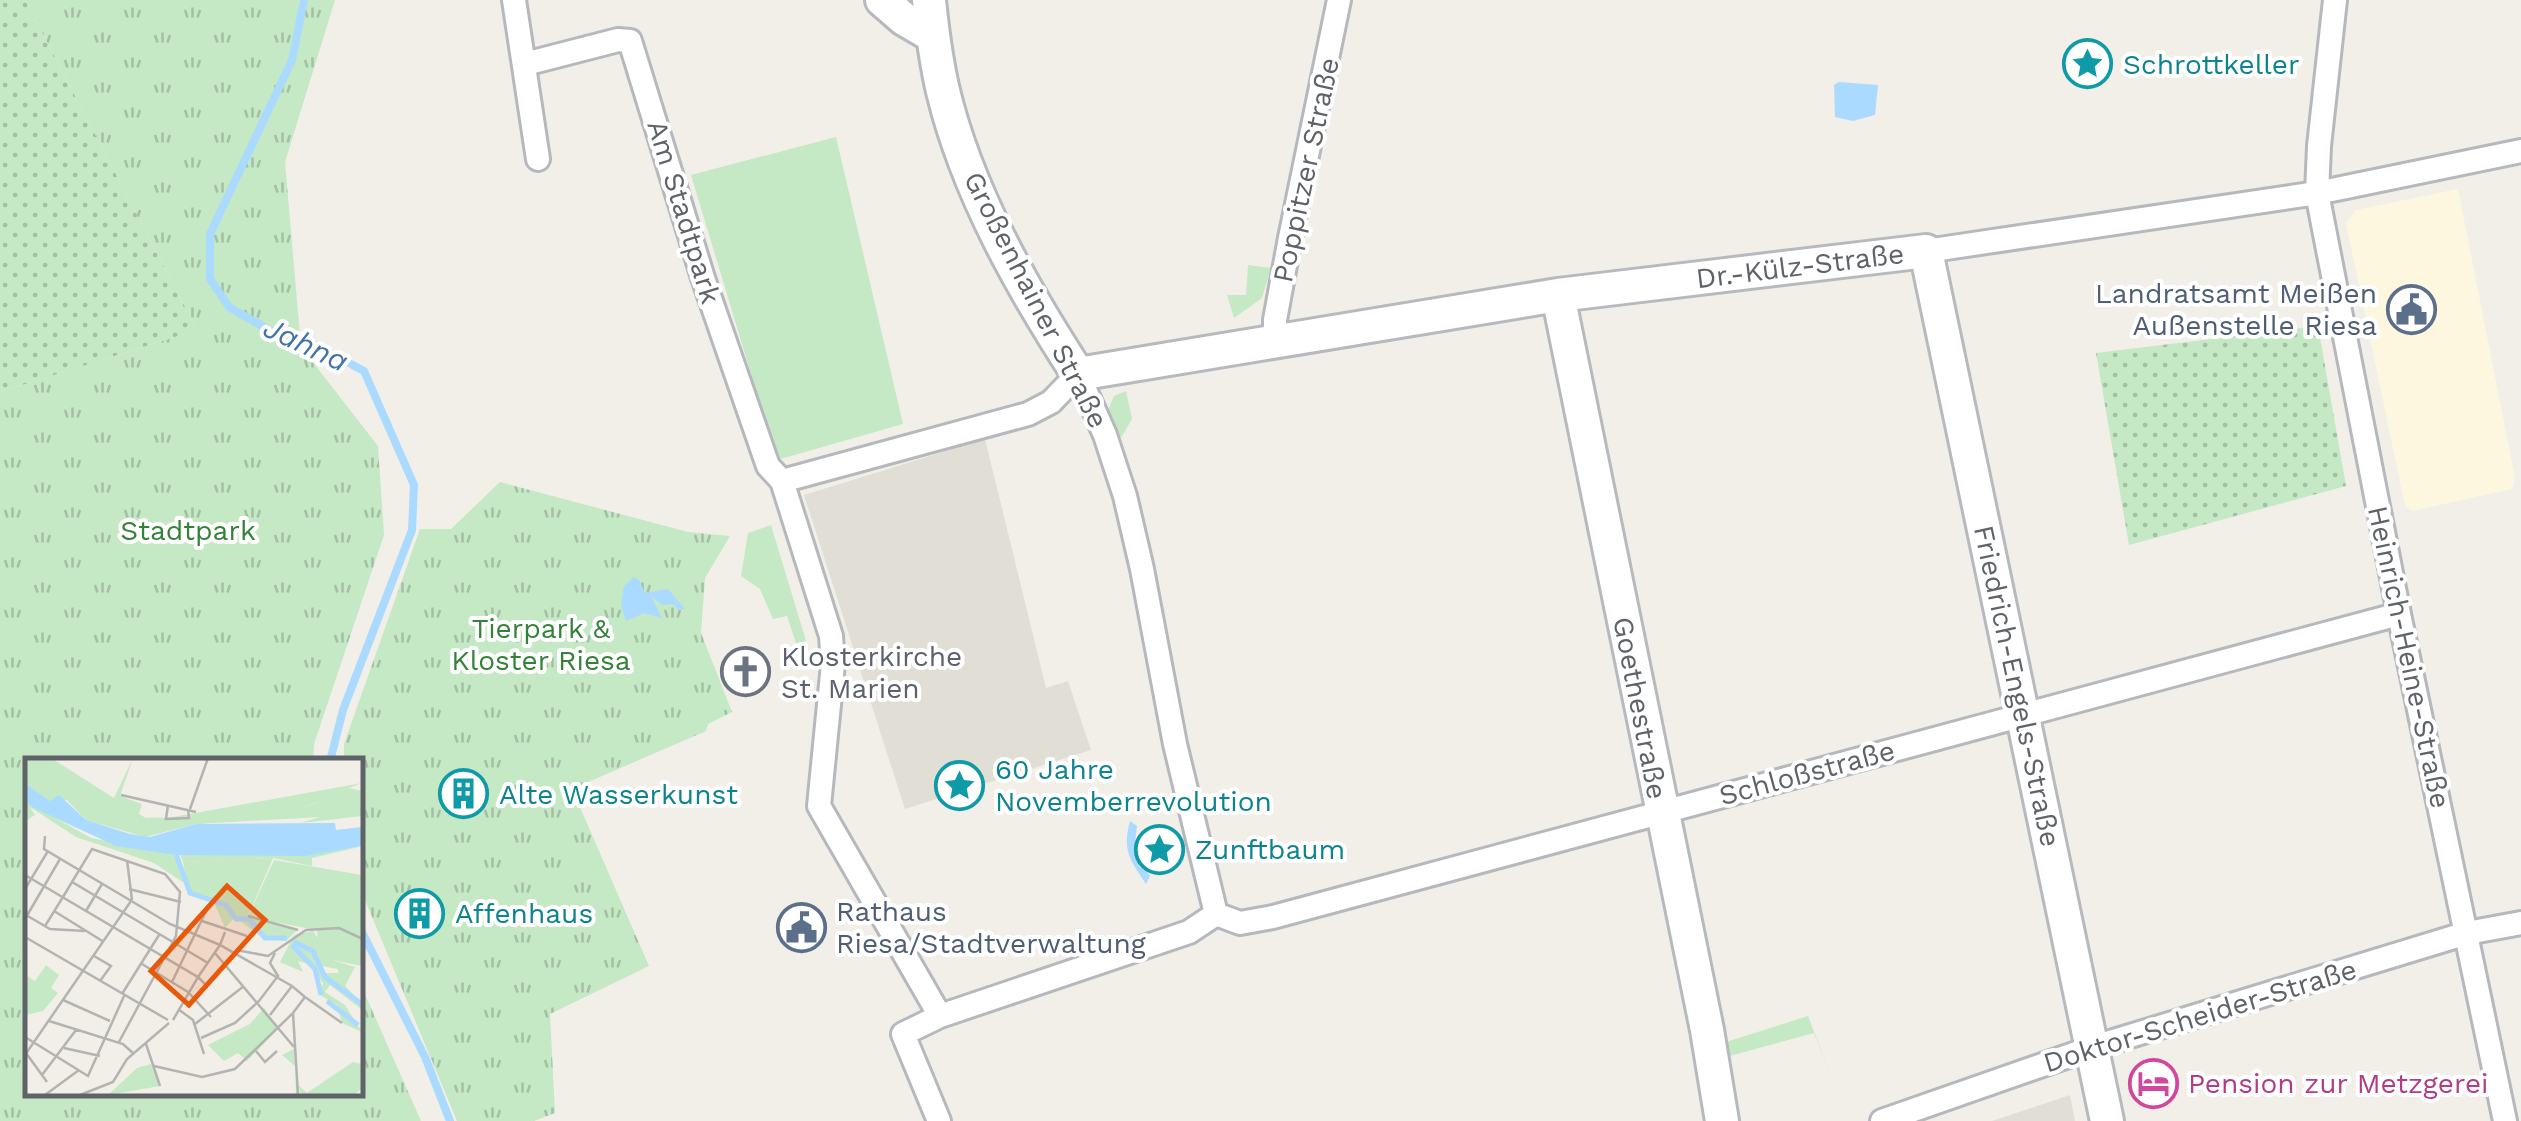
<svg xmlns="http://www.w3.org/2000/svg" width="2521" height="1121" viewBox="0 0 2521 1121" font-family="'Work Sans',sans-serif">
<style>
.commercial{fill:#fef7e0}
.education{fill:#e1ded6}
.grass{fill:#c5e8c5}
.park{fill:url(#park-tufts)}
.garden{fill:url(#garden-dots)}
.water{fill:#aadaff}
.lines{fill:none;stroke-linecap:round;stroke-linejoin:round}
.stream{stroke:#aadaff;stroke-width:8}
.street-casing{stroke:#b5b8bc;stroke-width:28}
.secondary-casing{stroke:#b6babf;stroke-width:38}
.street{stroke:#fff;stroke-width:22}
.secondary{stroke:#fff;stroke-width:32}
.labels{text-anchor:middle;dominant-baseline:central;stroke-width:8;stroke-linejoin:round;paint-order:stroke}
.culture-label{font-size:28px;fill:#0d838f;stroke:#fff;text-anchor:start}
.street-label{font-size:28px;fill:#5f6368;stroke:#fff}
.service-label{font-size:28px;fill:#4e5e75;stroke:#fff;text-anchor:end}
.park-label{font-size:28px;fill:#348238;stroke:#fff}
.worship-label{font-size:28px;fill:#5b616d;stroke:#fff;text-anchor:start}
.hotel-label{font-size:28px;fill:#b23c85;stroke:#fff;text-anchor:start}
.water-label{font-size:30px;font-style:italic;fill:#4174aa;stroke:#fff}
.inset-river{fill:none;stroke:#aadaff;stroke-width:5}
.inset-road{fill:none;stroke:#b3b3b1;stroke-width:2.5}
.view{fill:#e8590c;fill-opacity:0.15;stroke:#e8590c;stroke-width:5}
.inset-edge{fill:none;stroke:#5f6368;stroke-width:5}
</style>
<defs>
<pattern id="park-tufts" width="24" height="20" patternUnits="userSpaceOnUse" patternTransform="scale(2.5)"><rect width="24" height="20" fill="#c5e8c5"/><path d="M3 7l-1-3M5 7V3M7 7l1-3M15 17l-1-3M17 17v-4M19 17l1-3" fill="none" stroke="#a3c0a4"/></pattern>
<pattern id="garden-dots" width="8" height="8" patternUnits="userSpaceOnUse" patternTransform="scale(2.5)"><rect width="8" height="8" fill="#c5e8c5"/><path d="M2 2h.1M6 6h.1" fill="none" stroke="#a3c0a4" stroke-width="1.8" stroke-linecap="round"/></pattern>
</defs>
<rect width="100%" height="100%" fill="#f1efe8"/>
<path class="commercial" d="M 2458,189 L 2515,478 L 2512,489 L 2412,511 L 2405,506 L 2346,223 L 2356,210 Z"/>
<path class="education" d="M 985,439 L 1046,688 L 1068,681 L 1091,750 L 905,809 L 804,495 Z
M 2070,1095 L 2075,1121 L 1992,1121 Z"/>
<path class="grass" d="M 836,137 L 903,424 L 777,460 L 691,175 Z
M 1248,265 L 1271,268 L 1262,298 L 1234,318 L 1227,295 L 1246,295 Z
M 1126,391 L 1132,419 L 1121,438 L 1108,410 L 1114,396 Z
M 771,525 L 806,641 L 796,643 L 787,616 L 773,619 L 760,589 L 741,576 L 748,533 Z
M 1808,1016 L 1833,1081 L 1814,1033 L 1726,1057 L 1726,1042 Z"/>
<path class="park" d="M 25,0 L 335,0 L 285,162 L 301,347 L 378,446 L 384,535 L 314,744 L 313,761 L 28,761 L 28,1094 L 360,1094 L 360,983 L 421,1121 L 0,1121 L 0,392 L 197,330 Z
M 500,482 L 688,532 L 730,536 L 705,578 L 701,633 L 732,712 L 708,724 L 706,731 L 572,789 L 649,966 L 550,1014 L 555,1113 L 534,1121 L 457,1121 L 360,888 L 360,761 L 344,761 L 344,744 L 420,529 L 451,529 Z"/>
<path class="garden" d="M 0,0 L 25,0 L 197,330 L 0,392 Z
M 2318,326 L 2346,486 L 2129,545 L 2096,353 Z"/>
<path class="water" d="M 1839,82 L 1878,85 L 1875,115 L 1853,121 L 1835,117 L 1834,85 Z
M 634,577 L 639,580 L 645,593 L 668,589 L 685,609 L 678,610 L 673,604 L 662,605 L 651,596 L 662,618 L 644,613 L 626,621 L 621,605 L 624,586 Z
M 1130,821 L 1137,826 C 1135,844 1132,851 1140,868 L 1143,866 L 1150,876 L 1146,884 C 1130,860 1122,851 1130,821 Z"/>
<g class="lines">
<path class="stream" d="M 304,0 L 292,60 L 210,234 L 210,279 L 229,307 L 267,329 L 313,344 L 364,371 L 414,485 L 412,530 L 343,710 L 330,761
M 360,928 L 425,1057 L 450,1121"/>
<defs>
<path id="street" d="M 514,0 L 538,159
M 2335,0 L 2319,146 L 2317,193 L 2399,614 L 2505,1121
M 525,64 L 618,40 L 630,41 L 703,278 L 768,466 L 782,481
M 1926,251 L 2317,193 L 2521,151
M 1275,339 L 1275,320 L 1290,238 L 1339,0
M 782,481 L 1028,414 L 1051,402 L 1078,374 L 1105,435 L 1125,496 L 1142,569 L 1175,744 L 1216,914
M 782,481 L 831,636 L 833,664 L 819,806 L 940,1016
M 1216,914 L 1240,923 L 1273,917 L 2399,614
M 939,1121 L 903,1034 L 940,1016 L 1189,932 L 1216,914
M 1882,1121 L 2094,1047 L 2467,933 L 2521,923"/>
<path id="secondary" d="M 882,0 L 904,19 L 933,36
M 929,0 C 932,30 936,61 943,91 C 967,191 1022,288 1078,374 L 1558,295 L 1926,251 L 2107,1121
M 1558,295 L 1707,1030 L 1722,1121"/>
</defs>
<use href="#street" class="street-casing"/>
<use href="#secondary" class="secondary-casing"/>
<use href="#street" class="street"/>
<use href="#secondary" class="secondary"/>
</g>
<defs>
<symbol id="sight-ring" viewBox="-11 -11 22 22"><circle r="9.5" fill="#fff" stroke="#0f9aa8" stroke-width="1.5"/><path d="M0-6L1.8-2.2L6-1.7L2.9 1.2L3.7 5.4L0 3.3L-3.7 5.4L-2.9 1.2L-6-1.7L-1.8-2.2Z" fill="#0f9aa8"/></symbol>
<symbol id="civic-ring" viewBox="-11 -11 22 22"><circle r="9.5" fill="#fff" stroke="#5c6f8a" stroke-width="1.5"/><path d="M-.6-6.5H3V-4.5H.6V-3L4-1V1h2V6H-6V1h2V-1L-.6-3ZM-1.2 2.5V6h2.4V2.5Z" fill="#5c6f8a"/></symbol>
<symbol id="church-ring" viewBox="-11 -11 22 22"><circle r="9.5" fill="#fff" stroke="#6b7280" stroke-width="1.5"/><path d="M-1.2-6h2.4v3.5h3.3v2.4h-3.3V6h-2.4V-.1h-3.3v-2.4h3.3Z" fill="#6b7280"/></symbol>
<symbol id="building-ring" viewBox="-11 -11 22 22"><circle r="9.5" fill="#fff" stroke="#0f9aa8" stroke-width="1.5"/><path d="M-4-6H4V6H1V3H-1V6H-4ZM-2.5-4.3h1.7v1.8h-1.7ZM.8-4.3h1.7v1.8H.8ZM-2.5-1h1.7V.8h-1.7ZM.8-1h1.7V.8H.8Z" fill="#0f9aa8"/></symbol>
<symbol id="hotel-ring" viewBox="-11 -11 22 22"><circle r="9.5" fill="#fff" stroke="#d1479c" stroke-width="1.5"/><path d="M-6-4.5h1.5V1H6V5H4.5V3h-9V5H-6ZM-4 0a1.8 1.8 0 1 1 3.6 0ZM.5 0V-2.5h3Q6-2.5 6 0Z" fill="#d1479c"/></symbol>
</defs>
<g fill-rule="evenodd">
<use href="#sight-ring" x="2060" y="36" width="55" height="55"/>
<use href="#civic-ring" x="2384" y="282" width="55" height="55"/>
<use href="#church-ring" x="718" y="644" width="55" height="55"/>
<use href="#sight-ring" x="932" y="758" width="55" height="55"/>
<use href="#building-ring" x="436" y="766" width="55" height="55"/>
<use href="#sight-ring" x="1132" y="822" width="55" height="55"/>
<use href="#building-ring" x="392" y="886" width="55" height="55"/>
<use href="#civic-ring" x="774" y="900" width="55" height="55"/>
<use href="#hotel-ring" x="2126" y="1056" width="55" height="55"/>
</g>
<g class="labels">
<g class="culture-label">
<text x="2123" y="64">Schrottkeller</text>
<text x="995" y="769">60 Jahre<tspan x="995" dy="32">Novemberrevolution</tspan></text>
<text x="499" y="794">Alte Wasserkunst</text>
<text x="1195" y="849">Zunftbaum</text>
<text x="455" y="913">Affenhaus</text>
</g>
<g class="street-label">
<text transform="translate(1306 170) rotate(-78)">Poppitzer Straße</text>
<text transform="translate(684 212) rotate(73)">Am Stadtpark</text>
<text transform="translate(1800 266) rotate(-7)">Dr.-Külz-Straße</text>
<text transform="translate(1036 300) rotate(63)">Großenhainer Straße</text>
<text transform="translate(2409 657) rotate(78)">Heinrich-Heine-Straße</text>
<text transform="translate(2017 686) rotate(78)">Friedrich-Engels-Straße</text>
<text transform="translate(1640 708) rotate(79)">Goethestraße</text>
<text transform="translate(1807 773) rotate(-15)">Schloßstraße</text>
<text transform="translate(2200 1016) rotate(-17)">Doktor-Scheider-Straße</text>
</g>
<g class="service-label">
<text x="2377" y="293">Landratsamt Meißen<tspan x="2377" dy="32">Außenstelle Riesa</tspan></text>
<text x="836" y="911" text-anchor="start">Rathaus<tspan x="836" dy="32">Riesa/Stadtverwaltung</tspan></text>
</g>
<g class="park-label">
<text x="188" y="530">Stadtpark</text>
<text x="541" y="628">Tierpark &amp;<tspan x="541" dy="32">Kloster Riesa</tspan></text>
</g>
<g class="worship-label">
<text x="781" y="656">Klosterkirche<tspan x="781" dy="32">St. Marien</tspan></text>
</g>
<g class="hotel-label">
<text x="2188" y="1083">Pension zur Metzgerei</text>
</g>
<g class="water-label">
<text transform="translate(306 344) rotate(25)">Jahna</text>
</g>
</g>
<g transform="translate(25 758)">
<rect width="338" height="338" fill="#f1efe8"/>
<path d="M 0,0 L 26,0 L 89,40 L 108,0 L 95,38 L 117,46 L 114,56 L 126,63 L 337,25 L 324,30 L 337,33 L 337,58 L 276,65 L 295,59 L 293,44 L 253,58 L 171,66 L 82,61 L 0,13 ZM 0,43 L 66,80 L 150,96 L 159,125 L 129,105 L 51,79 L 5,49 L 10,57 L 2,62 ZM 338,88 L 287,100 L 287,108 L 248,100 L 158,104 L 154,94 L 279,97 ZM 288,173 L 307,202 L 330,209 L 320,228 L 337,245 L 313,228 L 313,211 L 297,208 L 288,188 L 269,177 ZM 21,207 L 34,217 L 26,230 L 33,235 L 18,253 L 0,257 L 0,217 L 10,223 ZM 269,291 L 271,325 L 282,335 L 328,304 L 337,306 L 337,330 L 329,337 L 276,337 L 274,329 L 271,337 L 270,308 L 257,297 Z" fill="#c5e8c5"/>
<path d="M 269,177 L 288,187 L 299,215 L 315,215 L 314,228 L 337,245 L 336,251 L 305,227 L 300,234 L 320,247 L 337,274 L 317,265 L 312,247 L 295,237 L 298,225 L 284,206 L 273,203 L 278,214 L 255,204 Z" fill="#c5e8c5"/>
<path d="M 0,8 L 66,49 L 107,60 L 252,58 L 294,44 L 295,59 L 171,66 L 120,79 L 61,62 L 42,42 L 25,43 L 0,25 Z" fill="#c5e8c5"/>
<path d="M 239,250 L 254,270 L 222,303 L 213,295 L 199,303 L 183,287 L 225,266 Z" fill="#c5e8c5"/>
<path d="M 248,100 L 223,158 L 271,173 L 261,183 L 239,181 L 210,159 L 200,170 L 188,142 L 164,134 L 158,104 Z" fill="#c5e8c5"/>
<path d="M 249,102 L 337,117 L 337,208 L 307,202 L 293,187 L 292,172 L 223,159 ZM 126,306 L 135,328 L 83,337 L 112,310 Z" fill="#c5e8c5"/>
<path d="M 0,25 L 25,43 L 34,37 L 61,62 L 105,76 L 125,79 L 171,66 L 310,65 L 311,72 L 337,69 L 337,88 L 281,98 L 151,97 L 91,88 L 9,50 L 0,43 Z" fill="#aadaff"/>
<path class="inset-river" d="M 151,96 L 165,135 L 201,147 L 211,161 L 224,161 L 240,180 L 262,180M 269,184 L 288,193 L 300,219 L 338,247M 267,187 L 290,211 L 296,237M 302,243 L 333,267"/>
<path class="inset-road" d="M 96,37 L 171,54M 143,47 L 141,61 L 164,60 L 163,51M 165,51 L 183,0M 20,78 L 19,91 L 145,166 L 195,187 L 200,174M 102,102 L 107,142M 0,117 L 173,219 L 195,187 L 267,228 L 280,239 L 268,255 L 273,337M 47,124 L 67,91 L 140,116 L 155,134 L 151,178 L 94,284M 0,131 L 23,93M 104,131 L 156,144M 38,139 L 47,124 L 183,205M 29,153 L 79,184M 61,153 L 77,126M 1,157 L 25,171 L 60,173M 223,158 L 273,172M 0,161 L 35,101M 177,163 L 222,178M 20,168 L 38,139M 0,179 L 143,262M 211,192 L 243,198 L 281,172 L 314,170 L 338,181M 190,195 L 269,289M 69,198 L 86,208 L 75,223M 117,206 L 163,234 L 186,259M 147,224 L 182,151M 97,236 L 134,177M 280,239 L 317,265M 38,242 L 85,263M 153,251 L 168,262 L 179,296M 245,257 L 267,228M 148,262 L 173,219 L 181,227M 24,263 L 98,286 L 109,296M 170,266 L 219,228M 0,279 L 63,318 L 99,238M 176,280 L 210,265 L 234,243 L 253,218 L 245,205 L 250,195M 121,286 L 135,328M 39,290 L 75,298M 231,293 L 240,304 L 252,293M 1,295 L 22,324M 0,297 L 106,143M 129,308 L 177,319 L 210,311 L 267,256M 17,317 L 51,272M 20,337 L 54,312M 55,337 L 88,324 L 102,301 L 144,265"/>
<path class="view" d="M 202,128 L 240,162 L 164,247 L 126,213 Z"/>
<rect width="338" height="338" class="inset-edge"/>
</g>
</svg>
